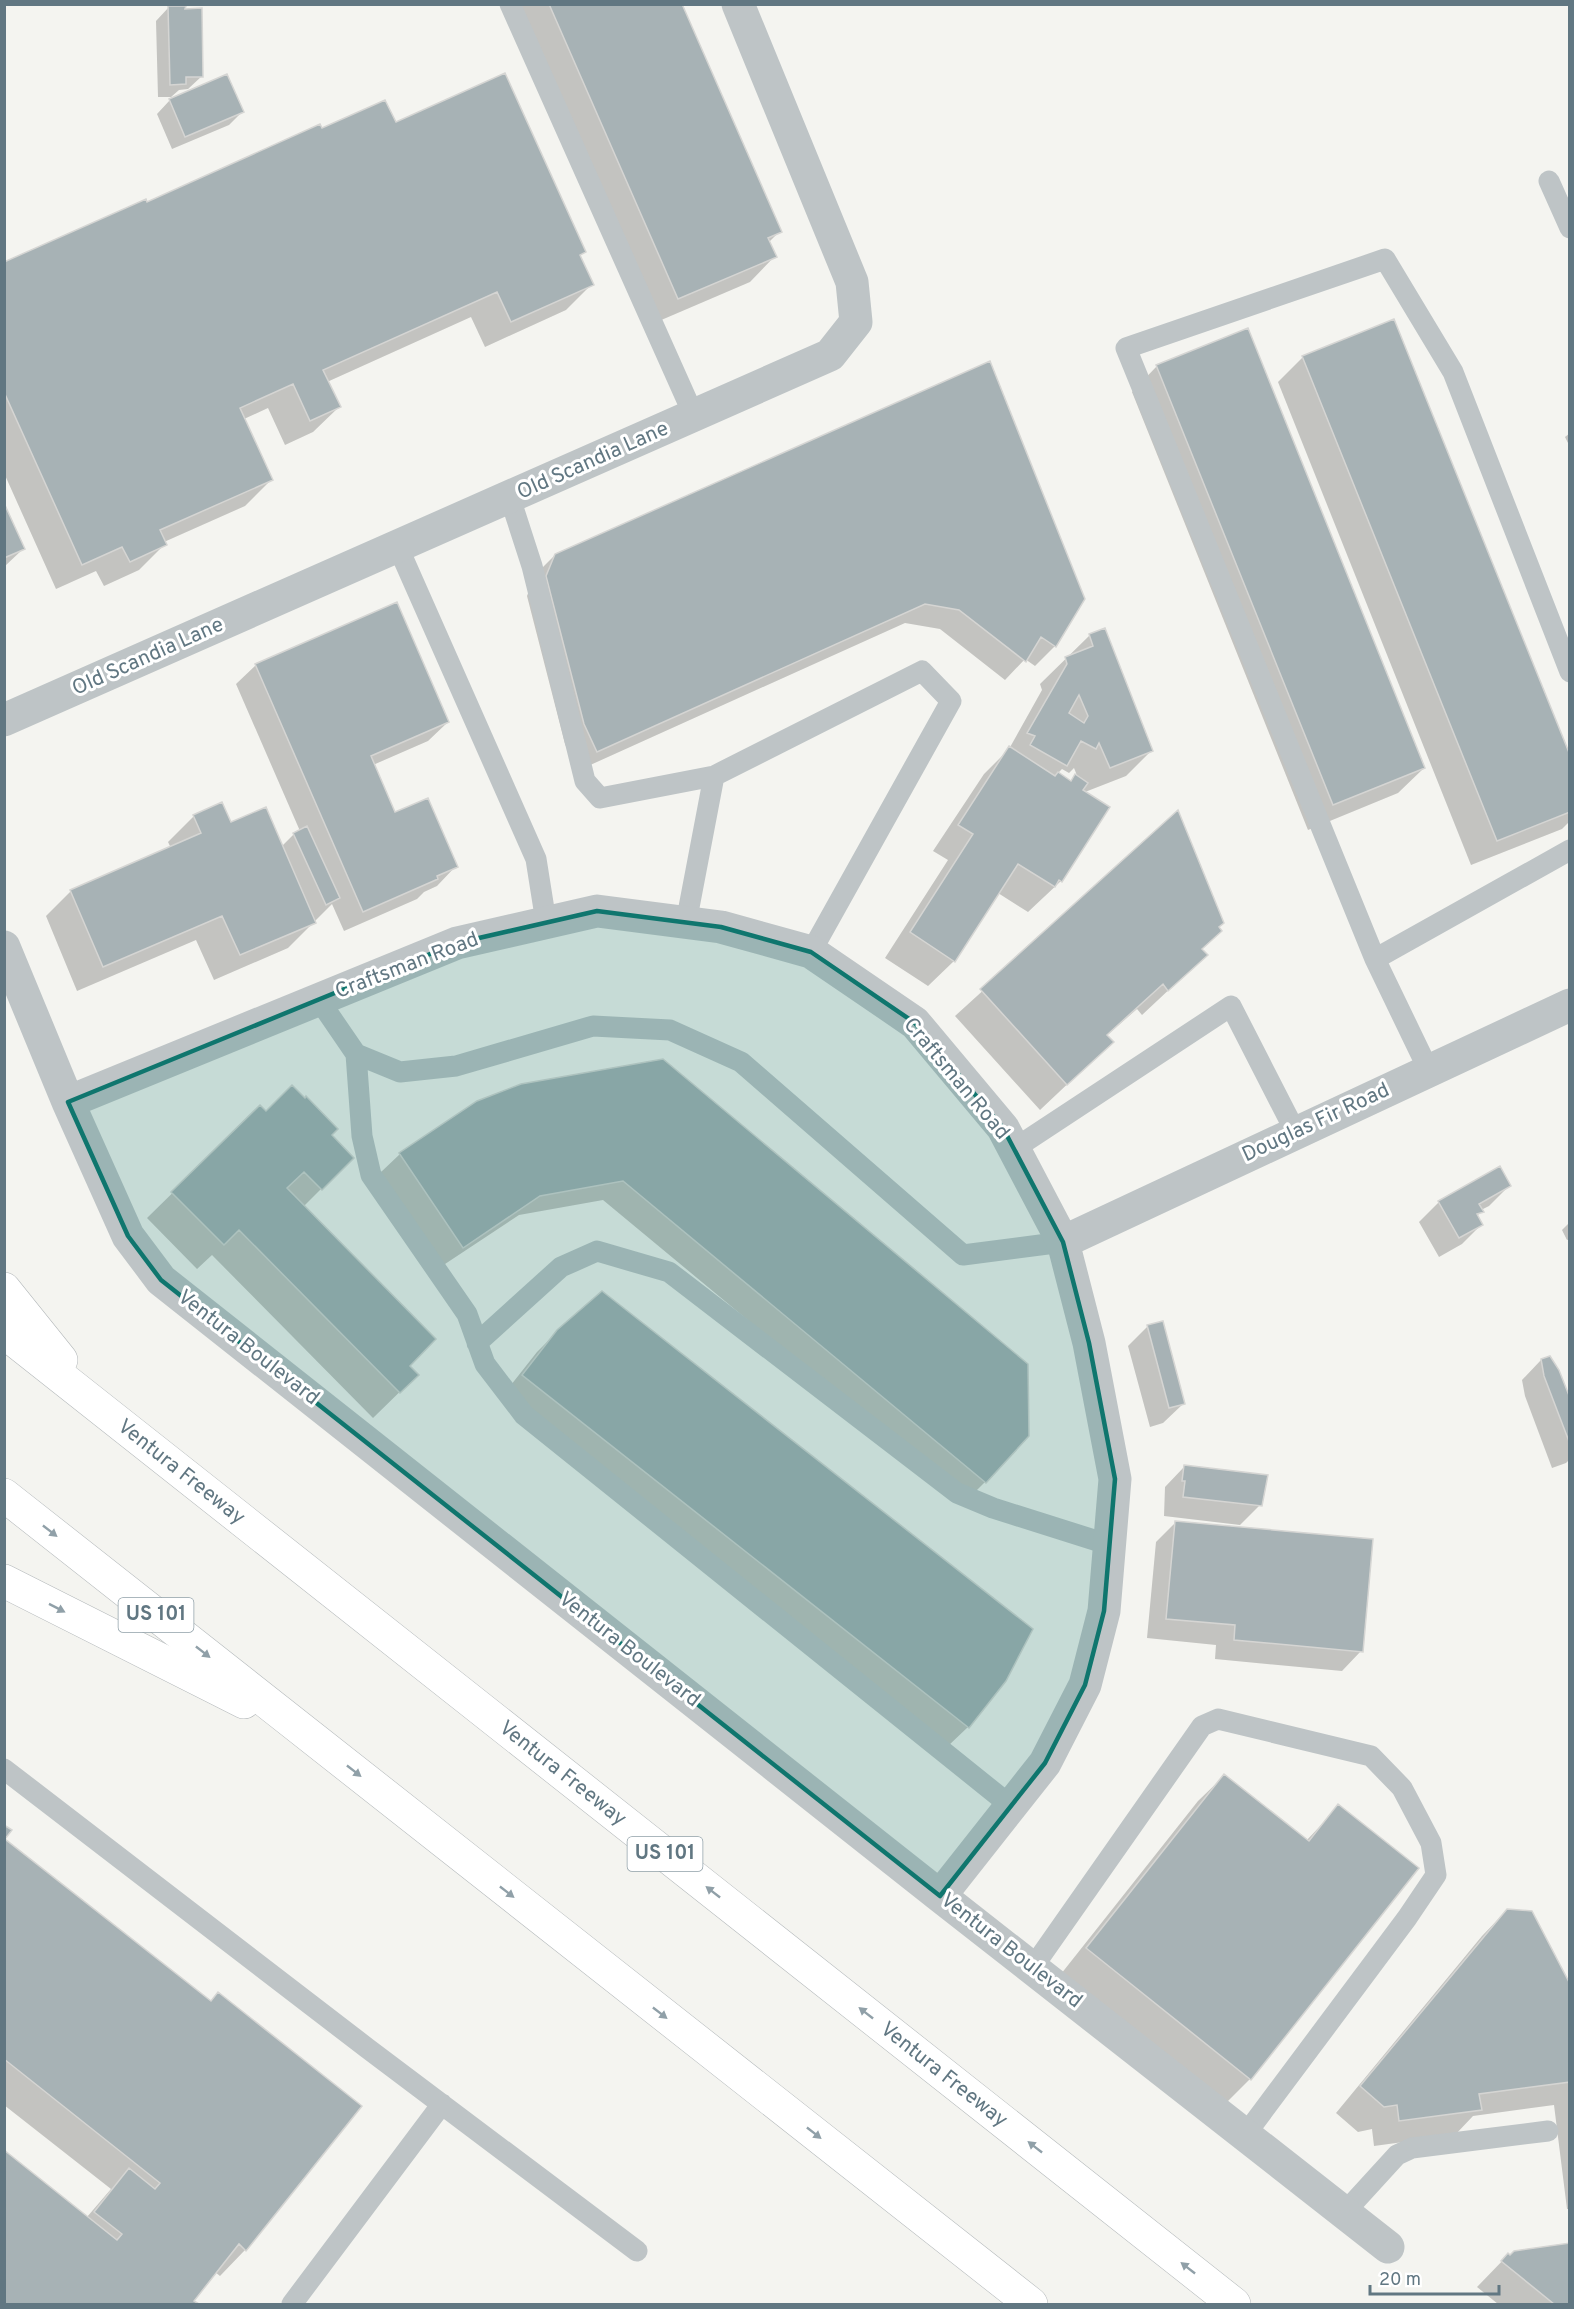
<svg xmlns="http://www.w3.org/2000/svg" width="1574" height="2309" viewBox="0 0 1574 2309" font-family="Overpass,sans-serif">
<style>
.shadow{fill:#0003;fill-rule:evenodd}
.building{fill:#a7b2b5;stroke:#d5d5d3;stroke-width:1.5;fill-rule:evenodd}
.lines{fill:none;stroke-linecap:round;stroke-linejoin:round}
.motorway-casing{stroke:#b3b8ba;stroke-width:34}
.service{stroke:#bec4c6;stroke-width:21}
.minor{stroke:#bec4c6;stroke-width:33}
.motorway{stroke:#fff;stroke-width:33}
.oneway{fill:#90a0a8}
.marked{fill:#0f766e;fill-opacity:0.2;stroke:#0f766e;stroke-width:4.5;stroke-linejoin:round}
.labels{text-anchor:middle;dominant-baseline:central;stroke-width:6;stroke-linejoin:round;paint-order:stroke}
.shield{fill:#fff;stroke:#90a0a8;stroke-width:1.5}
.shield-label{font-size:20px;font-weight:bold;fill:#617782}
.street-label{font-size:21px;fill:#617782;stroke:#fff}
</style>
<rect width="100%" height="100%" fill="#f4f4f0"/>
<path class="shadow" d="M 512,4 L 681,4 L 780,231 L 769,242 L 775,256 L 750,282 L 652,324 Z
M 169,7 L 202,76 L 188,89 L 179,90 L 171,97 L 158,97 L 156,21 Z
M 170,100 L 242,112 L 229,125 L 172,149 L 157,114 Z
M 395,124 L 584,252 L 579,257 L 592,284 L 566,310 L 485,347 L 471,317 L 327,382 L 339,407 L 313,432 L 285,445 L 268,408 L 244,419 L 271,480 L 245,506 L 164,542 L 165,544 L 139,570 L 104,586 L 96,571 L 56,589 L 4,473 L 4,264 L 321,130 Z
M 1303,357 L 1570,759 L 1570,821 L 1562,829 L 1471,865 L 1278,382 Z
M 989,363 L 1055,646 L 1035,666 L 1025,659 L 1005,680 L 940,629 L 905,623 L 577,771 L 565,744 L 527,596 L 535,575 L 555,555 Z
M 1157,366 L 1424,768 L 1398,793 L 1308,830 L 1132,392 Z
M 1570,433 L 1570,447 L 1565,437 Z
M 4,507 L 23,549 L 4,567 Z
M 1090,635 L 1152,750 L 1126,776 L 1085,792 L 1108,808 L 1061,881 L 1028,912 L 998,893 L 954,961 L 928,986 L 885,958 L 948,860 L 933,851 L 984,774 L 1009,749 L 1042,690 L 1040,684 ZM 1074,768 L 1078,778 L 1075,776 L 1070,782 L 1057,774 L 1062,769 L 1069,773 Z
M 256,665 L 448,722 L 428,741 L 373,765 L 394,814 L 456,866 L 437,886 L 424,892 L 417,899 L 344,931 L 332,904 L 288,948 L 214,980 L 196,940 L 77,991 L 46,916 L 71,891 L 171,848 L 168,842 L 194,816 L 230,824 L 281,847 L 294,834 L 300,831 L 236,684 Z
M 1178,813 L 1217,927 L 1201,949 L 1206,955 L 1142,1015 L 1137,1009 L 1106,1036 L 1112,1042 L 1040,1110 L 955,1016 Z
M 522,1086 L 985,1482 L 966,1501 L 603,1200 L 519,1215 L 442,1266 L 380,1173 L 400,1154 Z
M 260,1107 L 266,1113 L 329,1136 L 352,1158 L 303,1207 L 408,1366 L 417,1375 L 373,1418 L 212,1255 L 197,1269 L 147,1218 Z
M 1509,1186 L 1489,1206 L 1481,1210 L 1477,1217 L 1481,1225 L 1462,1244 L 1439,1257 L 1419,1222 L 1439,1202 Z
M 1570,1222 L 1570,1239 L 1567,1240 L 1562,1230 Z
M 1148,1326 L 1183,1404 L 1163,1423 L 1150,1427 L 1128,1346 Z
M 558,1331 L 968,1727 L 948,1746 L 503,1395 L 537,1352 Z
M 1541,1360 L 1570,1402 L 1570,1459 L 1566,1463 L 1552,1468 L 1525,1396 L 1522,1380 Z
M 1184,1467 L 1260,1505 L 1240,1525 L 1164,1516 L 1165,1487 Z
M 1175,1523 L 1361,1651 L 1342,1671 L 1215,1659 L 1216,1645 L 1147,1638 L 1156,1542 Z
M 1224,1776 L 1306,1841 L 1339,1806 L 1250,2079 L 1225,2104 L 1061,1974 L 1198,1801 Z
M 4,1841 L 210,2002 L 360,2106 L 245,2250 L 220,2276 L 215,2272 L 192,2301 L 197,2304 L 4,2304 L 4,2152 L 87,2217 L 111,2189 L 4,2105 Z
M 1507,1910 L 1570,1987 L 1570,2209 L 1567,2209 L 1554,2105 L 1473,2116 L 1455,2135 L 1374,2146 L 1372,2129 L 1358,2132 L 1336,2113 L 1482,1936 Z
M 1570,2245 L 1570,2304 L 1498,2304 L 1477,2287 L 1508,2255 L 1510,2257 Z"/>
<path class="building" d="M 549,4 L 682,4 L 782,232 L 768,238 L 777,257 L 678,299 Z
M 168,6 L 186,6 L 185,9 L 202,8 L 203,77 L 186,77 L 186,84 L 170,85 Z
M 505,73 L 586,252 L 580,255 L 594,285 L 511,322 L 497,292 L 323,370 L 341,407 L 310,421 L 293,384 L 240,408 L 273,480 L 160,530 L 167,545 L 130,562 L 122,547 L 82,565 L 4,392 L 4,262 L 146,199 L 147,202 L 320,124 L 322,128 L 385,100 L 396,122 Z
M 227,74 L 244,112 L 185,137 L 169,99 Z
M 1394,319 L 1570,755 L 1570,812 L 1497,841 L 1302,356 Z
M 1248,328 L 1425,768 L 1333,805 L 1156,365 Z
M 990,361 L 1085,599 L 1056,647 L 1041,637 L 1026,662 L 959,610 L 925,604 L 597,752 L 584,724 L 546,576 L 555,554 Z
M 4,503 L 25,549 L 4,558 Z
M 397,602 L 449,722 L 371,756 L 395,812 L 428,798 L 458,867 L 437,876 L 438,879 L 363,912 L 255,664 Z
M 1105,628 L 1153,751 L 1110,768 L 1099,743 L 1096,749 L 1081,741 L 1067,766 L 1030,745 L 1035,736 L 1027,733 L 1067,664 L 1065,657 L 1093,646 L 1089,634 ZM 1079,695 L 1088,716 L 1084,723 L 1069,713 Z
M 1009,746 L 1055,776 L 1058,772 L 1071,781 L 1075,774 L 1088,783 L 1083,790 L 1110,807 L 1062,882 L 1059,880 L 1055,887 L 1018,864 L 955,962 L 910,932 L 973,834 L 958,825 Z
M 222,802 L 231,822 L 266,807 L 316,923 L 240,955 L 222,916 L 103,967 L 70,890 L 201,833 L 193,815 Z
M 1178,810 L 1224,923 L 1219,927 L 1222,931 L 1202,949 L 1208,955 L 1168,991 L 1163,984 L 1107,1035 L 1114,1042 L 1067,1085 L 980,989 Z
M 307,826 L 340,898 L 326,905 L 293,833 Z
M 663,1059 L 1028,1364 L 1029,1436 L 986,1483 L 623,1181 L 540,1196 L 463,1248 L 399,1153 L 477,1101 L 521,1084 Z
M 292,1085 L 305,1098 L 306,1096 L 338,1129 L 332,1135 L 354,1158 L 322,1190 L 304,1172 L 287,1188 L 436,1339 L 410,1366 L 419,1375 L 400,1393 L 239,1230 L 224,1245 L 171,1192 L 260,1105 L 266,1111 Z
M 1500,1166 L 1511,1186 L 1479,1204 L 1484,1212 L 1477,1214 L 1483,1225 L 1459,1238 L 1438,1201 Z
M 602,1291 L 1033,1629 L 1006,1681 L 969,1728 L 522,1375 L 557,1330 Z
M 1163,1321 L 1185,1404 L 1169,1408 L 1147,1325 Z
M 1550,1356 L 1559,1370 L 1570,1398 L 1570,1444 L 1544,1376 L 1541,1359 Z
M 1184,1465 L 1268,1475 L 1262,1506 L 1183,1497 L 1185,1481 L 1182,1481 Z
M 1175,1521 L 1373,1539 L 1363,1652 L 1234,1640 L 1235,1625 L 1166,1619 Z
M 1224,1774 L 1309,1841 L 1338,1804 L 1419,1868 L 1251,2080 L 1086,1948 Z
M 4,1825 L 12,1830 L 5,1839 L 211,2001 L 218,1992 L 362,2106 L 246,2251 L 239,2244 L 194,2301 L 199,2304 L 4,2304 L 4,2150 L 117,2240 L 122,2234 L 94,2212 L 129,2168 L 155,2189 L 160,2183 L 4,2059 Z
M 1507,1909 L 1532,1911 L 1570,1984 L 1570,2082 L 1479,2094 L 1482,2110 L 1399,2121 L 1397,2105 L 1384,2107 L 1360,2086 Z
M 1570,2243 L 1570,2304 L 1554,2304 L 1501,2261 L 1508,2253 L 1510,2255 L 1514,2251 Z"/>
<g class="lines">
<defs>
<g id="motorway">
<path d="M 4,1289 L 61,1360"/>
<path id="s1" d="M 4,1332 L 1234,2304"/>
<path d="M 4,1495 L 1031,2304"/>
<path d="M 4,1581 L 244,1702"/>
</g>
</defs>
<use href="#motorway" class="motorway-casing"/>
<path class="service" d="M 510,4 L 694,416
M 1549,181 L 1570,228
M 510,498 L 532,566 L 585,781 L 600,798 L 714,776
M 398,547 L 536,859 L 546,922
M 686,923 L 714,776 L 922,671 L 951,701 L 811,952
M 1375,959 L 1570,850
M 319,1000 L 356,1054 L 400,1072 L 456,1066 L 593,1026 L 670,1030 L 741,1062 L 963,1255 L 1063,1242
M 356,1054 L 362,1136 L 371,1175 L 467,1314 L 485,1364 L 524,1415 L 1011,1806
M 1429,1071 L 1375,959 L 1126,348 L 1385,259 L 1453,372 L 1570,672
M 1014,1149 L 1231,1006 L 1296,1133
M 477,1343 L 561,1267 L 597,1251 L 669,1272 L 957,1493 L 993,1508 L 1110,1545
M 4,1769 L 367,2048 L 637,2251
M 1033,1967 L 1202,1726 L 1218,1719 L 1371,1756 L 1402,1788 L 1431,1843 L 1436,1875 L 1407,1918 L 1245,2135
M 1344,2213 L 1397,2155 L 1412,2148 L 1548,2131
M 292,2304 L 442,2104"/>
<path class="minor" d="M 4,720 L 830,355 L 856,322 L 852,282 L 738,4
M 4,947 L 68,1102 L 128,1236 L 161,1280 L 940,1896 L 1388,2247
M 68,1102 L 457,943 L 597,911 L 721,927 L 811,952 L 915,1023 L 1003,1128 L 1063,1242 L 1089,1343 L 1115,1479 L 1104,1611 L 1085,1685 L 1045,1763 L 940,1896
M 1063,1242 L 1570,1005"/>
<use href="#motorway" class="motorway"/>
</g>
<defs><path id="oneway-solid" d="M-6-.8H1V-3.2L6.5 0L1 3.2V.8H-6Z" transform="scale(1.5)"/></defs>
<g class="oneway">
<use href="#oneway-solid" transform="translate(50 1531) rotate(38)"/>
<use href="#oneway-solid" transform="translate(57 1608) rotate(27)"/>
<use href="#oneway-solid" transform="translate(203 1652) rotate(38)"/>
<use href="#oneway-solid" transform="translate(354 1771) rotate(38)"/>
<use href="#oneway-solid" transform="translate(507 1892) rotate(38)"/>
<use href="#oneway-solid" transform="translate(713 1892) rotate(-142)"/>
<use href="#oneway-solid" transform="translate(660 2013) rotate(38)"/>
<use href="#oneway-solid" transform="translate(866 2013) rotate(-142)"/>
<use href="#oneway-solid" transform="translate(814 2133) rotate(38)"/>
<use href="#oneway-solid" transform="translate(1035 2147) rotate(-142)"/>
<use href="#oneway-solid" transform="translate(1188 2268) rotate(-142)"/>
</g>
<path class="marked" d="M 597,911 L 721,927 L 811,952 L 915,1023 L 1003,1128 L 1063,1242 L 1089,1343 L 1115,1479 L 1104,1611 L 1085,1685 L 1045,1763 L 940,1896 L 161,1280 L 128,1236 L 68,1102 L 457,943 Z"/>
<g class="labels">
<g class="shield">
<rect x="118.5" y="1598" width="75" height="34" rx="4.5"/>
<rect x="627.5" y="1837" width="75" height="34" rx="4.5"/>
</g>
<g class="shield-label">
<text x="156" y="1615">US 101</text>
<text x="665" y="1854">US 101</text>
</g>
<g class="street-label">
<text transform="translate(593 461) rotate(-24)">Old Scandia Lane</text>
<text transform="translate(148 657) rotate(-24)">Old Scandia Lane</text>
<text transform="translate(407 966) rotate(-21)">Craftsman Road</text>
<text transform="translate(956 1079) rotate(50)">Craftsman Road</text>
<text transform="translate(1316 1123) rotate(-25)">Douglas Fir Road</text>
<text transform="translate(248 1348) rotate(38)">Ventura Boulevard</text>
<text stroke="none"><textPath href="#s1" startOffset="226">Ventura Freeway</textPath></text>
<text transform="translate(629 1650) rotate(38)">Ventura Boulevard</text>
<text stroke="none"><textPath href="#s1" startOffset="712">Ventura Freeway</textPath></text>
<text transform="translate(1011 1951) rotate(38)">Ventura Boulevard</text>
<text stroke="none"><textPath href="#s1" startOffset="1198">Ventura Freeway</textPath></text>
</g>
</g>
<rect width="1574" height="2309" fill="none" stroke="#617782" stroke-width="12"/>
<path d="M1370 2285v9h129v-9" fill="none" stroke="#617782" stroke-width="3"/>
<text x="1379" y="2285" font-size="18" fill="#617782" stroke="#ffffff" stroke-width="4.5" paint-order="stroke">20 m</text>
</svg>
